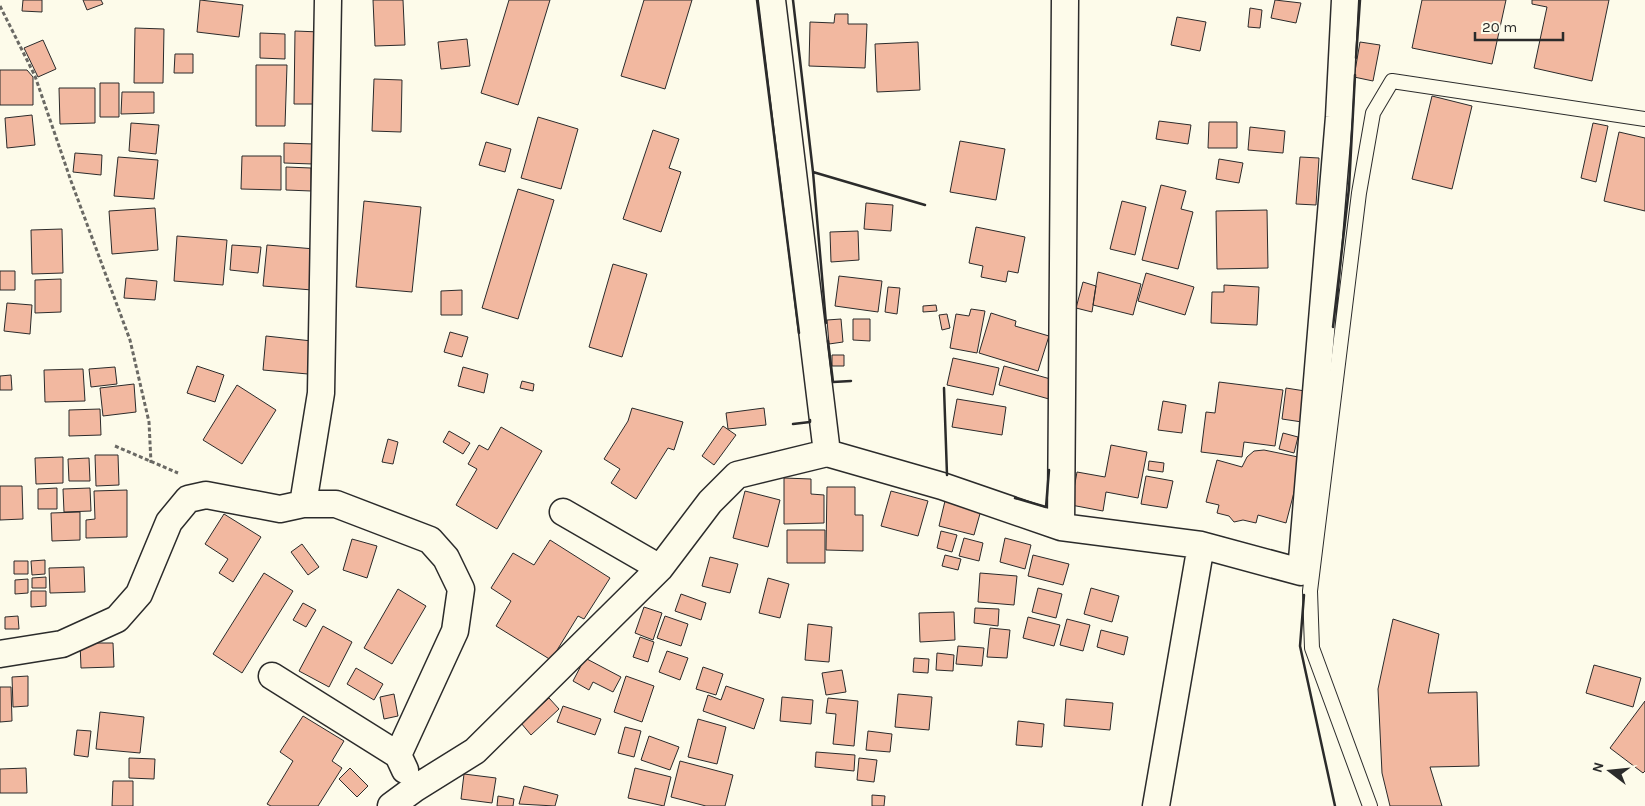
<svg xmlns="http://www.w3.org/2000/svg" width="1645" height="806" viewBox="0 0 1645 806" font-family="Karla,sans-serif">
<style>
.building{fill:#f2b8a0;stroke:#2b2b2b}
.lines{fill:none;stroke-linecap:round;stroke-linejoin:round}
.lane-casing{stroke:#2b2b2b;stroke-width:16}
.street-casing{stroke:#2b2b2b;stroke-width:29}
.path{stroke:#6a6964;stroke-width:3;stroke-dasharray:4 2.5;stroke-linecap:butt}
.lane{stroke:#fdfbea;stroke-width:14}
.street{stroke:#fdfbea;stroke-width:26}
.wall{stroke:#2b2b2b;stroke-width:2.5}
</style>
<rect width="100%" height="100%" fill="#fdfbea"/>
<path class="building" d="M 23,0 L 42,0 L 42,12 L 22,11 Z
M 83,0 L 101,0 L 103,4 L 87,10 Z
M 200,0 L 243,5 L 239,37 L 197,32 Z
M 373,0 L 403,0 L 405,45 L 375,46 Z
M 509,0 L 550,0 L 518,105 L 481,93 Z
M 644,0 L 692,0 L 665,89 L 621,76 Z
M 1275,0 L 1301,3 L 1296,23 L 1271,18 Z
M 1422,0 L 1506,0 L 1492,64 L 1412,48 Z
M 1532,0 L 1609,0 L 1592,81 L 1534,68 L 1547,7 L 1532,4 Z
M 1250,8 L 1262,10 L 1260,28 L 1248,27 Z
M 835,14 L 848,14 L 848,24 L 867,24 L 865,68 L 809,66 L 810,22 L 834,23 Z
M 1177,17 L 1206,22 L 1200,51 L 1171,45 Z
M 135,28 L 164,29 L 163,83 L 134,83 Z
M 295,31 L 320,32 L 319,104 L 294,104 Z
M 260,33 L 285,34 L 285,59 L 260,58 Z
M 467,39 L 470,66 L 441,69 L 438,42 Z
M 43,40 L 56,69 L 38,77 L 24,48 Z
M 918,42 L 920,90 L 877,92 L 875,44 Z
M 1360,42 L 1380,45 L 1373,81 L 1354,77 Z
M 175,54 L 193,54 L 193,73 L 174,73 Z
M 256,65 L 287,65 L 285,126 L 256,126 Z
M 0,70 L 27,70 L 33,77 L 33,105 L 0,105 Z
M 374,79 L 402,80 L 401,132 L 372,131 Z
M 100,83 L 119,83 L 119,117 L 100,117 Z
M 59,88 L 95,88 L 95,123 L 60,124 Z
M 122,92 L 154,92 L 154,113 L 121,114 Z
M 1432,96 L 1472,106 L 1452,189 L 1412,179 Z
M 32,115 L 35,145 L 7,148 L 5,118 Z
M 538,117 L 578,129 L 561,189 L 521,178 Z
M 1159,121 L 1191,125 L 1188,144 L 1156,139 Z
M 1209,122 L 1237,122 L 1237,148 L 1208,148 Z
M 131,123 L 159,125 L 156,154 L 129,151 Z
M 1593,123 L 1608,126 L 1596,182 L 1581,178 Z
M 1250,127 L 1285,131 L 1283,153 L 1248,150 Z
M 653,130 L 679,139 L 669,168 L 681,172 L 661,232 L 623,219 Z
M 1619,132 L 1645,138 L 1645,211 L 1604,201 Z
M 960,141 L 1005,149 L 996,200 L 950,192 Z
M 486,142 L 511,149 L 505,172 L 479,165 Z
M 284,143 L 314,144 L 313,164 L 284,163 Z
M 75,153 L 102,155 L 101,175 L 73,172 Z
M 242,156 L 281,156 L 281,190 L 241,189 Z
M 118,157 L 158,160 L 154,199 L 114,196 Z
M 1300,157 L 1319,158 L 1316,205 L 1296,204 Z
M 1219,159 L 1243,163 L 1239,183 L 1216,179 Z
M 286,167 L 311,168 L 311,191 L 286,190 Z
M 1161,185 L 1186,191 L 1181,209 L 1193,212 L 1178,269 L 1142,260 Z
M 518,189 L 554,200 L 518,319 L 482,308 Z
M 364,201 L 421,207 L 412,292 L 356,287 Z
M 1122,201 L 1146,207 L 1135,255 L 1110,249 Z
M 866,203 L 893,205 L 891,231 L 864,229 Z
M 155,208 L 158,250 L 112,254 L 109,211 Z
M 1267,210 L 1268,268 L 1217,269 L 1216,211 Z
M 976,227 L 1025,237 L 1018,273 L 1008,271 L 1006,282 L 981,277 L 983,266 L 969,263 Z
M 62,229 L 63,273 L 32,274 L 31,230 Z
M 858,231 L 859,260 L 831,262 L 830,232 Z
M 177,236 L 227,240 L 223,285 L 174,281 Z
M 232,245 L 261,247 L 258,273 L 230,270 Z
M 267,245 L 315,249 L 312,290 L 263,286 Z
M 613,264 L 647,274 L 622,357 L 589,347 Z
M 0,271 L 15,271 L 15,290 L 0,290 Z
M 1098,272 L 1141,284 L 1133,315 L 1093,305 Z
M 1146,273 L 1194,287 L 1185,315 L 1138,301 Z
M 839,276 L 882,281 L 878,312 L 835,306 Z
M 126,278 L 157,281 L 155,300 L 124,298 Z
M 61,279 L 61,312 L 35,313 L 35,280 Z
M 1083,282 L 1096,286 L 1092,312 L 1076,308 Z
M 1224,285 L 1259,287 L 1257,325 L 1211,323 L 1212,292 L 1224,292 Z
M 888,287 L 900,288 L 897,314 L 885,312 Z
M 462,290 L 462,315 L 441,315 L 441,291 Z
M 7,303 L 32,305 L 30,334 L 4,331 Z
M 936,305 L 937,311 L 923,312 L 923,306 Z
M 971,309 L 985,311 L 977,353 L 950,348 L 956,314 L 969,316 Z
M 991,313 L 1016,321 L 1015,326 L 1049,336 L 1038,371 L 979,353 Z
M 947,314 L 950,328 L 942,330 L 939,315 Z
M 841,319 L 843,342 L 829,344 L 827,320 Z
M 853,319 L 870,319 L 870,341 L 853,340 Z
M 450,332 L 468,337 L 462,357 L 444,352 Z
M 266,336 L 312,341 L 308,374 L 263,370 Z
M 832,355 L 844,355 L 844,366 L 832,366 Z
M 953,358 L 999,368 L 993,395 L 947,385 Z
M 197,366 L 224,375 L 215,402 L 187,393 Z
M 1004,366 L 1054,380 L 1049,399 L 999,385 Z
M 115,367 L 117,384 L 91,387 L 89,369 Z
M 463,367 L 488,374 L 484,393 L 458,386 Z
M 83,369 L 85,401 L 45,402 L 44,370 Z
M 11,375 L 12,390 L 0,390 L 0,376 Z
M 522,381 L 534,384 L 533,391 L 520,388 Z
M 1219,382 L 1283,390 L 1275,446 L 1244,442 L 1242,457 L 1201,452 L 1206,412 L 1215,413 Z
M 134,384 L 136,412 L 103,416 L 100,388 Z
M 237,385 L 276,410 L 242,464 L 203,440 Z
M 1286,388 L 1305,391 L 1302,422 L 1282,419 Z
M 957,399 L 1006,407 L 1002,435 L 952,427 Z
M 1163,401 L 1186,405 L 1182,433 L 1158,430 Z
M 632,408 L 683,422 L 674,450 L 668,448 L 636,499 L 611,483 L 620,469 L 604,459 L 628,421 Z
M 764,408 L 766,425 L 728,429 L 726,413 Z
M 100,409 L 101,435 L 69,436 L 69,410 Z
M 723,426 L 736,435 L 714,465 L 702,456 Z
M 501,427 L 542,451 L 497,529 L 456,505 L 477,469 L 468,464 L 479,445 L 488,450 Z
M 449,431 L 470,443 L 463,454 L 443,442 Z
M 1283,433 L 1298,437 L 1294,453 L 1279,449 Z
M 388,439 L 398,442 L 393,464 L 382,462 Z
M 1111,445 L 1147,452 L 1138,498 L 1106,492 L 1103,511 L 1071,505 L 1077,472 L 1105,477 Z
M 1264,450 L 1303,458 L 1286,523 L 1258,515 L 1256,523 L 1243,520 L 1234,522 L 1229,516 L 1217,513 L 1219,505 L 1206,502 L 1217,460 L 1242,467 L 1247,457 L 1254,451 Z
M 95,455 L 118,455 L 119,485 L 96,486 Z
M 63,457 L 63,483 L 36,484 L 35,458 Z
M 89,458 L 90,481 L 69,481 L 68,459 Z
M 1149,461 L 1164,463 L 1163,472 L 1148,470 Z
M 1146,476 L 1173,481 L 1167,508 L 1141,504 Z
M 784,478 L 811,479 L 811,494 L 824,495 L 824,523 L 784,524 Z
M 0,486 L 22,486 L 23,519 L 0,520 Z
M 827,487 L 855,487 L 855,515 L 863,515 L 863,551 L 826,550 Z
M 57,488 L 57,509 L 38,509 L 38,489 Z
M 90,488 L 91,511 L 64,512 L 63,489 Z
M 127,490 L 127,537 L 86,538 L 86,520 L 95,519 L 94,491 Z
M 745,491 L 780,500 L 768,547 L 733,538 Z
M 891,491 L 928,501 L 918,536 L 881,526 Z
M 945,501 L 981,510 L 974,535 L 939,526 Z
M 80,512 L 80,540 L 52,541 L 51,513 Z
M 224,514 L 261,537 L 233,582 L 219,573 L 228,559 L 205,544 Z
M 787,530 L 825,530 L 825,563 L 787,563 Z
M 941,531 L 957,535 L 952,552 L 937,548 Z
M 964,538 L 983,543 L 979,561 L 959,556 Z
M 1005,538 L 1031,545 L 1025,569 L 1000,562 Z
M 352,539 L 377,546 L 367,578 L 343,570 Z
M 550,540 L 610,578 L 584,619 L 578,616 L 551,660 L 496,626 L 511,601 L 491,588 L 513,553 L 534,565 Z
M 302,544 L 319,567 L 308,575 L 291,552 Z
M 945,555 L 961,559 L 958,570 L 942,566 Z
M 1033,555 L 1069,564 L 1063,585 L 1028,576 Z
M 710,557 L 738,564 L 730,593 L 702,586 Z
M 45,560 L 45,574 L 32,575 L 31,561 Z
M 14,561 L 28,561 L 28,574 L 14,574 Z
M 84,567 L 85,592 L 50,593 L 49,568 Z
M 264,573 L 293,591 L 242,673 L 213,654 Z
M 980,573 L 1017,576 L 1014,605 L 978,602 Z
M 46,577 L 46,588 L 32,588 L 32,578 Z
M 768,578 L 789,584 L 780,618 L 759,613 Z
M 28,579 L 28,593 L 15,594 L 15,580 Z
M 1038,588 L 1062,594 L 1056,618 L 1032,612 Z
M 1091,588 L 1119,596 L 1112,622 L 1084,614 Z
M 398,589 L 426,606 L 392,664 L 364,648 Z
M 31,591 L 46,591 L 46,606 L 31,607 Z
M 681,594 L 706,603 L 701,620 L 675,611 Z
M 303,603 L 316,610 L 306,627 L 293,620 Z
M 644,607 L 662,613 L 653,640 L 635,633 Z
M 975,608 L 999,609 L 998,626 L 974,623 Z
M 954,612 L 955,640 L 920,642 L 919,613 Z
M 18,616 L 19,629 L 5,629 L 5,617 Z
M 665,616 L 688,624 L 681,646 L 657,638 Z
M 1028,617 L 1060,625 L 1054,646 L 1023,638 Z
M 1067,619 L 1090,625 L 1083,651 L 1060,645 Z
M 1393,619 L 1439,634 L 1428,693 L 1477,692 L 1479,766 L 1430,767 L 1442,806 L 1390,806 L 1382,773 L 1378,689 Z
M 808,624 L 832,627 L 829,662 L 805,660 Z
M 323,626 L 352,642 L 329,687 L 299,671 Z
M 990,628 L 1010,630 L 1007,658 L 987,657 Z
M 1101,630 L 1128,637 L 1124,655 L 1097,647 Z
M 640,637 L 654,642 L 648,662 L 633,657 Z
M 80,643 L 113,643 L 114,667 L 81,668 Z
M 958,646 L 984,648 L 982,666 L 956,664 Z
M 667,651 L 688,658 L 680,680 L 659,672 Z
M 937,653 L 954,655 L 953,671 L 936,670 Z
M 585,658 L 621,677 L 613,692 L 593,682 L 589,690 L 573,681 Z
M 914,658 L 929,659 L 928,673 L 913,672 Z
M 1594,665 L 1641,678 L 1633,707 L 1586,693 Z
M 703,667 L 723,674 L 716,695 L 696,689 Z
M 356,668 L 383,684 L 374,700 L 347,684 Z
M 842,670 L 846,692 L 826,695 L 822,673 Z
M 28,676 L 28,706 L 13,707 L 12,677 Z
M 626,676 L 654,686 L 642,722 L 614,712 Z
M 726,686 L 764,699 L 754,729 L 703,711 L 708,695 L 721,700 Z
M 0,687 L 11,687 L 12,721 L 0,722 Z
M 394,694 L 398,716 L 384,719 L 380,697 Z
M 898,694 L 932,697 L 929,730 L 895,727 Z
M 782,697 L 813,700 L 811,724 L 780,721 Z
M 549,698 L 559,709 L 531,735 L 521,723 Z
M 828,698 L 858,701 L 854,746 L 833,744 L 836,714 L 826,713 Z
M 1066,699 L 1113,703 L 1110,730 L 1064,726 Z
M 1645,701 L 1645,771 L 1643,773 L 1610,748 Z
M 563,706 L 601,719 L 595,735 L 557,722 Z
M 100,712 L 144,717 L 140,753 L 96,749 Z
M 303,716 L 344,741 L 332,761 L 342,768 L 318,806 L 271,806 L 267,804 L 293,761 L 280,752 Z
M 698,719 L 726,727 L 717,764 L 688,757 Z
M 1018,721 L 1044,724 L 1042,747 L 1016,745 Z
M 625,727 L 641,731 L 634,757 L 618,753 Z
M 77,730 L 91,731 L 88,757 L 74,755 Z
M 868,731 L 892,734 L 890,752 L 866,750 Z
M 649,736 L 679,747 L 670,770 L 641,760 Z
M 816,752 L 855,755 L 854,771 L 815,767 Z
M 129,758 L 155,759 L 154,779 L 129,778 Z
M 859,758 L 877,760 L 874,782 L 857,780 Z
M 680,761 L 733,775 L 725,806 L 706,806 L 671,797 Z
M 26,768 L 27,793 L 0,793 L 0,769 Z
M 350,768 L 368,786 L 357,797 L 339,779 Z
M 635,768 L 671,777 L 664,806 L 628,798 Z
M 464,774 L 496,778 L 492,803 L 461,799 Z
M 113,781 L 133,781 L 133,806 L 112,806 Z
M 524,786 L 558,795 L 555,806 L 519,804 Z
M 872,795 L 885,796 L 884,806 L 872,806 Z
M 498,796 L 514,799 L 513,806 L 497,806 Z"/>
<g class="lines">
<defs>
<path id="lane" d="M 1370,806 L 1312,648 L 1310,591 L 1359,193 L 1373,113 L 1392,81 L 1645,119"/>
<path id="street" d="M 772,0 L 827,453
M 303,504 L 321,393 L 328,0
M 563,512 L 660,568
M 1061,527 L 1065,0
M 0,654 L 62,644 L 117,619 L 139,594 L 169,522 L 188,499 L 206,495 L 280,509 L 303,504 L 336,504 L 430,540 L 446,558 L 461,589 L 455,631 L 398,755
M 272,676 L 398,755 L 405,770
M 391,806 L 414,789 L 475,751 L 660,568 L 710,502 L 737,475 L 827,453 L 942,486 L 1061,527 L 1201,545 L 1301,572 L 1339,117 L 1345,0
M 1156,806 L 1201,545"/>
</defs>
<use href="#lane" class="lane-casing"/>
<use href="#street" class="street-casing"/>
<path class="path" d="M 0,6 L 35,76 L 71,181 L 130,340 L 149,422 L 151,463
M 115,446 L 178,473"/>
<use href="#lane" class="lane"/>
<use href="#street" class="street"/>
<path class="wall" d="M 757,0 L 799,333
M 793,0 L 813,172 L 826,323
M 1356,58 L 1360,0
M 813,172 L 925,205
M 1333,327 L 1349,188 L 1355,75
M 828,341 L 833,382 L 851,381
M 944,388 L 947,475
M 793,424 L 810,422 L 810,420
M 1015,498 L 1046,507 L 1049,470
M 1304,595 L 1300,646 L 1335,806"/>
</g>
<g transform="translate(1610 771) rotate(286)" stroke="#fdfbea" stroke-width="4" paint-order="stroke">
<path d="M0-4L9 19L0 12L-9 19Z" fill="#2b2b2b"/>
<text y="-8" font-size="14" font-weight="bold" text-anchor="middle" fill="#2b2b2b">N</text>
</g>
<path d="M1475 32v8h88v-8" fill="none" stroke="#2b2b2b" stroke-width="2.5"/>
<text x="1482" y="32" font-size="15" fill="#2b2b2b" stroke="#fdfbea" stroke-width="4" paint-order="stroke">20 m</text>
</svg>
